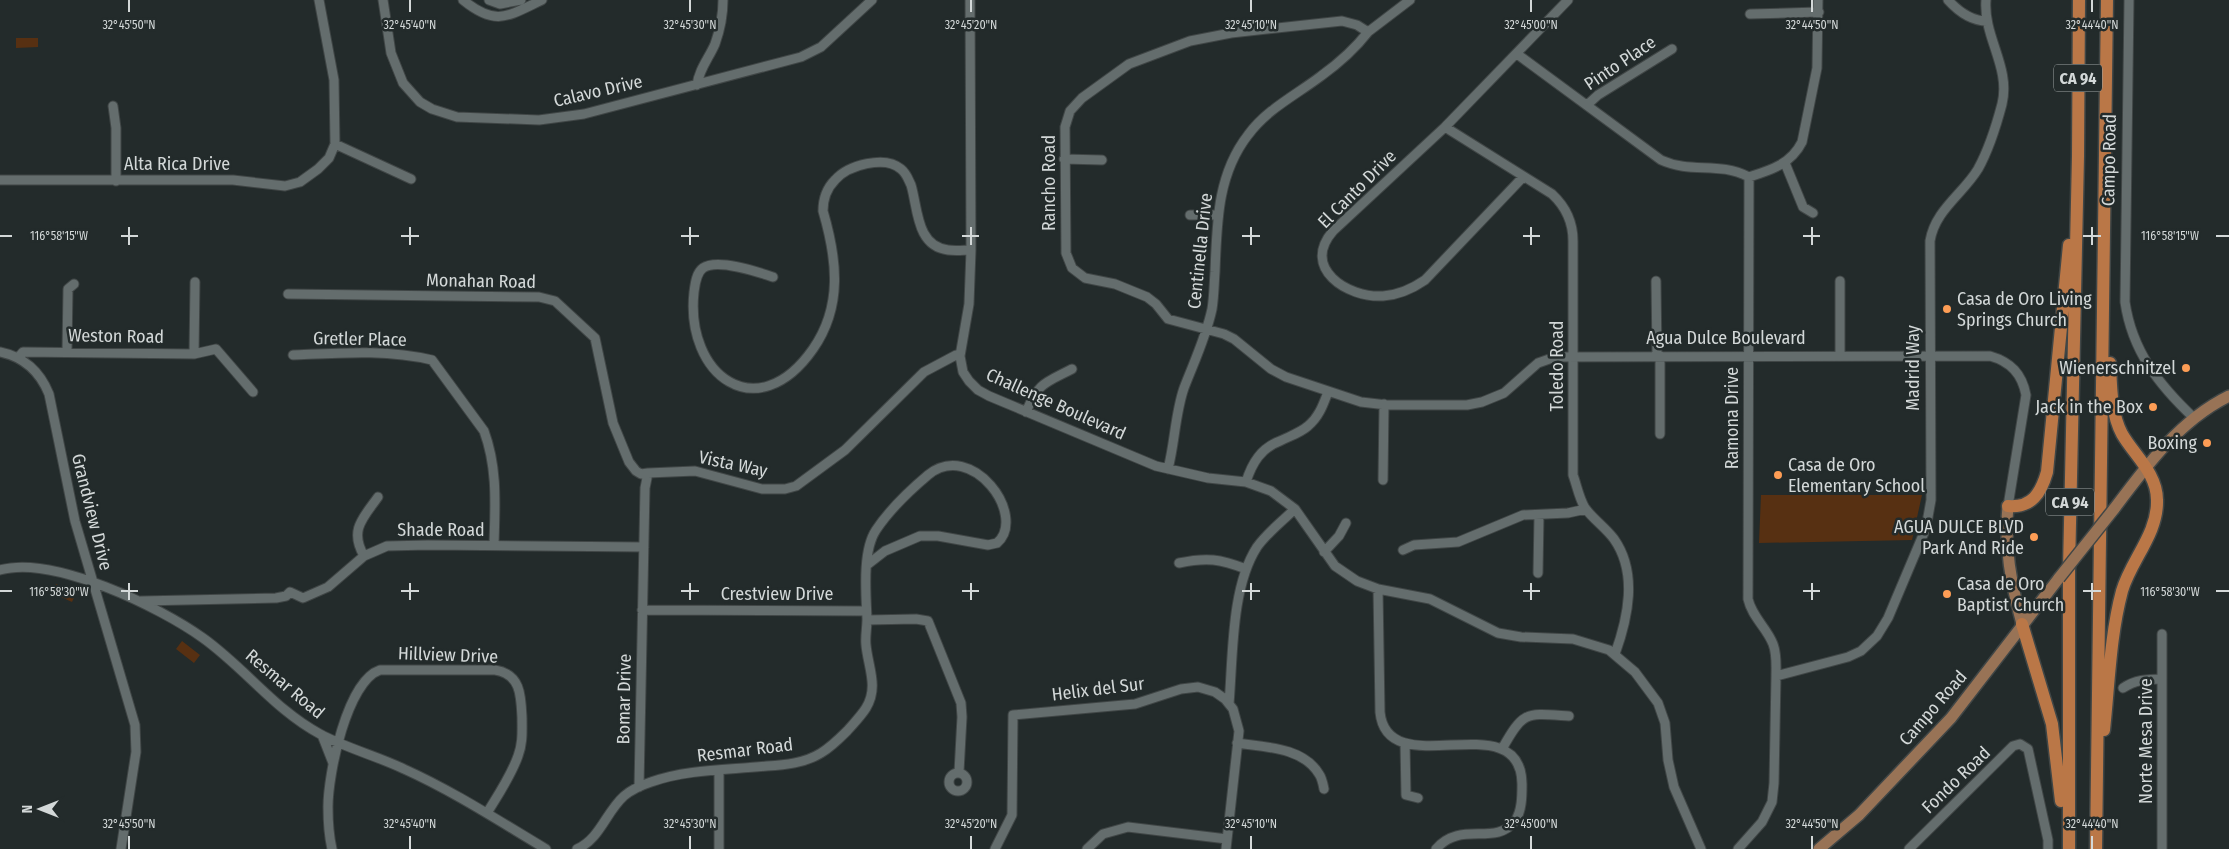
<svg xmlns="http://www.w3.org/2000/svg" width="2229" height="849" viewBox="0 0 2229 849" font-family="'Fira Sans Condensed',sans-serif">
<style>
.green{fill:#573012}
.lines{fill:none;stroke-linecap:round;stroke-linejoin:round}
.minor-casing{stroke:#404646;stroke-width:11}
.major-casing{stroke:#404646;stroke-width:14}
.highway-casing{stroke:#404646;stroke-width:15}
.minor{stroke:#646d6d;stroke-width:9}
.major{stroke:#987356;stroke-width:11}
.highway{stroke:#ba7747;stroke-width:12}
.major-bridge-casing{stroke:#404646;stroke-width:14;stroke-linecap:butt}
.major-bridge{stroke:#987356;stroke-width:11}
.ticks{fill:none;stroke:#d3d8d8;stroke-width:2}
.poi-dot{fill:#fd9d55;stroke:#232b2b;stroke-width:2}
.labels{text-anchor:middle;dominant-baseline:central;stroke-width:5;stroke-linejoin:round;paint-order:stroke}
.shield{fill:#232b2b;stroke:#9ea4a4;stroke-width:1}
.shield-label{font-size:16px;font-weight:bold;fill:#d3d8d8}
.street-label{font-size:18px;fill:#d3d8d8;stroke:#232b2b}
.poi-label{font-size:18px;fill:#d3d8d8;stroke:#232b2b;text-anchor:end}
.ticks-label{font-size:12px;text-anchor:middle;fill:#d3d8d8;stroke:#232b2b;stroke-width:5;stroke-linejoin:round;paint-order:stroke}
</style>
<rect width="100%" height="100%" fill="#232b2b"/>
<path class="green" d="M 16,38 L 38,38 L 38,47 L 16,48 Z
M 1761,495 L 1922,495 L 1912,540 L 1759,543 Z
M 56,584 L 76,593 L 72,602 L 52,593 Z
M 182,641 L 200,655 L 194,663 L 176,649 Z"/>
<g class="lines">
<defs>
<path id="minor" d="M 383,0 L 391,53 L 403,83 L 420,102 L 432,109 L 457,117 L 539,120 L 584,114 L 801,57 L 821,47 L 872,0
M 463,0 C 496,27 508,16 542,0
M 489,0 L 500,4 L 521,0
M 970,0 L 971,250 L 969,304 L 960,356 L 963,372 L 969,381 L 978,390 L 989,396 L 1156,466 L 1208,478 L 1246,482 L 1271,491 L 1295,509 L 1335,566 L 1357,581 L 1378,589 L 1430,599 L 1498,633 L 1521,637 L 1573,639 L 1609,650 L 1635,672 L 1658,703 L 1665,723 L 1668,760 L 1674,787 L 1701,849
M 1410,0 L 1368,32 L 1357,25 L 1342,21 L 1231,33 L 1190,41 L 1129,64 L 1082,98 L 1070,111 L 1065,127 L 1066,253 L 1072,268 L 1085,278 L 1115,284 L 1147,297 L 1156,304 L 1168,319 L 1224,334 L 1234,339 L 1271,369 L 1286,377 L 1361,402 L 1387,405 L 1467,405 L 1482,402 L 1504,393 L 1538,363 L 1555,357 L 1990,356 C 2011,362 2022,374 2026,395 L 2008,506
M 1948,0 C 1958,11 1972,21 1987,21
M 2129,0 L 2125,302 C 2132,351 2159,385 2194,418
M 1750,14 L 1819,12
M 1517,54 L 1661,160 C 1692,174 1718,161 1749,177 L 1748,599 C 1752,617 1767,628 1773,644 C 1777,654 1776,666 1776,676 L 1774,783 L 1772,802 L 1762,822 L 1738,849
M 697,85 C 699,69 709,58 715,44 C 720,30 723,15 723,0
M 1587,105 L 1598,95 L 1672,49
M 113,106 L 116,128 L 116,181
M 1445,127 L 1552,194 C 1566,207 1573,222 1573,241 L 1573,475 C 1577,486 1579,498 1585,508 C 1593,519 1606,528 1614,539 C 1638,573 1628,618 1615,654
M 335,144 L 411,179
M 1064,159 L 1102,160
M 1785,163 L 1803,207 L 1813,213
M 1523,177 L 1425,280 C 1412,289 1398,295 1383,296 C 1347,298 1301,268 1333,231 L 1445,127 L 1568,0
M 1749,177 C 1771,170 1791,164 1802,142 L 1817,68 L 1818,0
M 0,180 L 233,180 L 285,186 L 300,182 L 318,169 L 329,158 L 335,144 L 334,80 L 319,0
M 1190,215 L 1217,215
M 773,277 C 758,272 717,258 703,268 C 696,273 695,285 694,292 C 685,375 757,429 813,349 C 843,306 837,259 823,211 C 823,199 827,188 835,180 C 848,165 885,155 901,169 C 907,174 908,179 911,185 C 918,208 916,246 948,250 C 956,251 964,250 971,250
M 1656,281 L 1657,356
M 1840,281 L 1840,356
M 288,294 L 539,297 L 555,301 L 595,338 L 613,423 L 629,462 L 636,471 L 641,474 L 648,473
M 67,351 L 68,289 L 74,284
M 0,352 C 24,357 40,372 49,394 L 75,521 L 135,725 L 136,752 L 121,849
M 194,354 L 195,282
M 293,355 C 339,353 386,349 432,360 L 484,431 C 498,469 495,506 494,545
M 1660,356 L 1660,434
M 18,358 L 23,352 L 194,354 L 216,349 L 253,392
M 1026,412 C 1039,382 1045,383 1072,369
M 1168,469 C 1175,442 1175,414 1184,388 C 1194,362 1206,337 1212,309 C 1214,297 1214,285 1215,272 C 1217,223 1217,175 1248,135 C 1267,109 1296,95 1321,76 C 1339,63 1354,50 1368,32
M 1383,480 L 1384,404
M 1246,482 C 1252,463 1261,448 1280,441 C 1290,436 1300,433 1308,426 C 1319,417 1323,405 1328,392
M 1403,550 L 1414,545 L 1458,542 L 1523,515 L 1568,513 L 1586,509
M 1324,552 L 1339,536 L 1346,523
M 364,556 C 349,530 363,518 378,497
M 1179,563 C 1207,557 1220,559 1246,569
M 0,570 C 53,555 160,607 203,638 C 245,668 275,710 320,734 C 346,748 377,756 404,769 C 453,791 499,821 546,849
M 1538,573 L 1539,515
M 1378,589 L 1380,712 C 1387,786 1521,702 1522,784 C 1522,796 1522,811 1515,821 C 1495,847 1461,820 1436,849
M 141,601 L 276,598 L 286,596 L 290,592 L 303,598 L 328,587 L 364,556 L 387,546 L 428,545 L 644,547
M 642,610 L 866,611
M 867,620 L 916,619 L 928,621 L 961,703 L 962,717 L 959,772
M 2162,634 L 2162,849
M 1776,676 L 1848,657 L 1861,651 L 1877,636 L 1888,618 L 1926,528 L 1931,500 L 1930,241 C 1935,210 1963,194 1978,169 C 1988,151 1997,123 2002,104 C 2011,67 1983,37 1986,0
M 2123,688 C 2135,680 2147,679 2162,679
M 1229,704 C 1233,657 1231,587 1257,547 C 1267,533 1282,521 1295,509
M 322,735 L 333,763
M 1237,743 C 1264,747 1303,747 1319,774 C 1322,778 1323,784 1324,789
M 1405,743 L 1406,795 L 1418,798
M 1502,749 C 1524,710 1526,713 1569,716
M949 782a9 9 0 1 1 18 0a9 9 0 1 1-18 0Z
M 639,787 L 645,488 L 648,473 L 695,471 L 762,489 L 785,489 L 796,486 L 845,450 L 924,372 L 956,355 L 960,356
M 332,849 C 329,836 328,820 328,807 C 328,774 347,681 380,670 L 495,670 C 521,674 521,696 522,718 C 522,731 523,743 518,756 C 511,776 498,795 487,813
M 577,849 C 600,839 606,812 624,796 C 631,790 642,785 651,782 C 687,769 729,770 767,766 C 785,765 805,763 821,753 C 831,747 839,739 847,731 C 854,723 861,716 866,708 C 879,687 868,667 866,645 C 865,637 867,628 867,619 C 866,594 862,551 876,530 C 890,509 909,491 928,475 C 972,439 1028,516 997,543 L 988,545 L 938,536 L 920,536 L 885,551 L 867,565
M 719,849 L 719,771
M 995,849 L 1012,815 L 1013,715 L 1135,704 L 1181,689 L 1198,687 L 1215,692 L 1225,699 L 1233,709 L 1239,731 L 1226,849
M 1087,849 L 1103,834 L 1128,827 L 1227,839
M 1909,849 L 2013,746 L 2020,744 L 2028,749 L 2048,840 L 2048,849"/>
<path id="major" d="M 2008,506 C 2004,547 2011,583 2022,624
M 2114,509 C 2146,466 2180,420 2229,396
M 1819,849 L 1859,815 L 1951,718 L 2059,578"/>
<path id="highway" d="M 2008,506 C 2032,508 2041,493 2047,472 L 2069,245
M 2022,624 L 2052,724 L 2061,801
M 2104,730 C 2109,684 2110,636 2122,591 C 2131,560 2158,534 2157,500 C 2157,473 2134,455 2122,434 C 2111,413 2111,387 2110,363
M 2069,849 L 2069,569 L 2078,156 L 2079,0
M 2096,849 L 2107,0"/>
</defs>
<use href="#minor" class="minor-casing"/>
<use href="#major" class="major-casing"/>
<use href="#highway" class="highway-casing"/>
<use href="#minor" class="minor"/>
<use href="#major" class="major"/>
<use href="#highway" class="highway"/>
<defs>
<path id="major-bridge" d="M 2059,578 L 2114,509"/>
</defs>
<use href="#major-bridge" class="major-bridge-casing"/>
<use href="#major-bridge" class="major-bridge"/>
</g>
<path class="ticks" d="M 129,0 L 129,12M 410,0 L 410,12M 690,0 L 690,12M 971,0 L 971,12M 1251,0 L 1251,12M 1531,0 L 1531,12M 1812,0 L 1812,12M 2092,0 L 2092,12M 129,227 L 129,245M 410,227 L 410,245M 690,227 L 690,245M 971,227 L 971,245M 1251,227 L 1251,245M 1531,227 L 1531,245M 1812,227 L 1812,245M 2092,227 L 2092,245M 0,236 L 12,236M 121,236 L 138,236M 401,236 L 419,236M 681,236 L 699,236M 962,236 L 979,236M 1242,236 L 1260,236M 1523,236 L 1540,236M 1803,236 L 1820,236M 2083,236 L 2101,236M 2216,236 L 2229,236M 129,583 L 129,600M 410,583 L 410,600M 690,583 L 690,600M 971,583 L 971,600M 1251,583 L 1251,600M 1531,583 L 1531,600M 1812,583 L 1812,600M 2092,583 L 2092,600M 0,591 L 12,591M 121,591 L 138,591M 401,591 L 419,591M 681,591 L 699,591M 962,591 L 979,591M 1242,591 L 1260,591M 1523,591 L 1540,591M 1803,591 L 1820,591M 2083,591 L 2101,591M 2216,591 L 2229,591M 129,836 L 129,849M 410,836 L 410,849M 690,836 L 690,849M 971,836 L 971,849M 1251,836 L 1251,849M 1531,836 L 1531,849M 1812,836 L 1812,849M 2092,836 L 2092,849"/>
<g class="poi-dot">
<circle cx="1947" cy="309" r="5"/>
<circle cx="2186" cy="368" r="5"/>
<circle cx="2153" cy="407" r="5"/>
<circle cx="2207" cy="443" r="5"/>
<circle cx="1778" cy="475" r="5"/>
<circle cx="2034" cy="537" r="5"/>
<circle cx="1947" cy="594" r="5"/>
</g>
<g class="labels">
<g class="shield">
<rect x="2054" y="64.5" width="48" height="27" rx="4"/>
<rect x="2046" y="488.5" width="48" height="27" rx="4"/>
</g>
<g class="shield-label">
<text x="2078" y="78">CA 94</text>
<text x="2070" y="502">CA 94</text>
</g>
<g class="street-label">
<text transform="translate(1620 63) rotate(-34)">Pinto Place</text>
<text transform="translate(598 91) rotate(-13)">Calavo Drive</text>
<text transform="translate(2109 160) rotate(-89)">Campo Road</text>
<text x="177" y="164">Alta Rica Drive</text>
<text transform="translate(1049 183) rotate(-90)">Rancho Road</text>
<text transform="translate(1357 189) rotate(-45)">El Canto Drive</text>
<text transform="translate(1200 251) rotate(-84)">Centinella Drive</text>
<text transform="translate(481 281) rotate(1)">Monahan Road</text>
<text transform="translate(116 336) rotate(1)">Weston Road</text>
<text x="1726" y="338">Agua Dulce Boulevard</text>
<text transform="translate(360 339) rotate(1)">Gretler Place</text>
<text transform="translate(1557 366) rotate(-90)">Toledo Road</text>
<text transform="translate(1913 368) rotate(-90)">Madrid Way</text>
<text transform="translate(1056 404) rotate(24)">Challenge Boulevard</text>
<text transform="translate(1732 418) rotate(-90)">Ramona Drive</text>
<text transform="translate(733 464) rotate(12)">Vista Way</text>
<text transform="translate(92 512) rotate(76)">Grandview Drive</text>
<text x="441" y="530">Shade Road</text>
<text x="777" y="594">Crestview Drive</text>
<text transform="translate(448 655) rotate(2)">Hillview Drive</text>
<text transform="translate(285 684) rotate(40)">Resmar Road</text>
<text transform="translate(1098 689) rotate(-7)">Helix del Sur</text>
<text transform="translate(624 699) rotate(-89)">Bomar Drive</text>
<text transform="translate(1933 708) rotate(-49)">Campo Road</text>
<text transform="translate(2146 741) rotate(-90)">Norte Mesa Drive</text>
<text transform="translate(745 750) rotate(-7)">Resmar Road</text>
<text transform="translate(1956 780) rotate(-44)">Fondo Road</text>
</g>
<g class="poi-label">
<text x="1957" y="299" text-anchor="start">Casa de Oro Living<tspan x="1957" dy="21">Springs Church</tspan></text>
<text x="2176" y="368">Wienerschnitzel</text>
<text x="2143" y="407">Jack in the Box</text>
<text x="2197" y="443">Boxing</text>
<text x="1788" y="465" text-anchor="start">Casa de Oro<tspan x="1788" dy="21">Elementary School</tspan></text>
<text x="2024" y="527">AGUA DULCE BLVD<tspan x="2024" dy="21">Park And Ride</tspan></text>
<text x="1957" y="584" text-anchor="start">Casa de Oro<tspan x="1957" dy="21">Baptist Church</tspan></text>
</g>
</g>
<g class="ticks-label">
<text x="129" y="29">32°45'50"N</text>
<text x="410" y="29">32°45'40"N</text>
<text x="690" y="29">32°45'30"N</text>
<text x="971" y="29">32°45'20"N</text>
<text x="1251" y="29">32°45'10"N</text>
<text x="1531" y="29">32°45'00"N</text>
<text x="1812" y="29">32°44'50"N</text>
<text x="2092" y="29">32°44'40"N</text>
<text x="2170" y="240">116°58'15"W</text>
<text x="59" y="240">116°58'15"W</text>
<text x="2170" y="596">116°58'30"W</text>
<text x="59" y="596">116°58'30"W</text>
<text x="129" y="828">32°45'50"N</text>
<text x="410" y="828">32°45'40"N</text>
<text x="690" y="828">32°45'30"N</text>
<text x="971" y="828">32°45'20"N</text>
<text x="1251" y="828">32°45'10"N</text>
<text x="1531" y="828">32°45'00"N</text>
<text x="1812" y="828">32°44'50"N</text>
<text x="2092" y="828">32°44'40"N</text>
</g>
<g transform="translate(40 809) rotate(270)" stroke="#232b2b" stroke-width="4" paint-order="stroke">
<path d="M0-4L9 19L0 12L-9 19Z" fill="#d3d8d8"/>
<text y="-8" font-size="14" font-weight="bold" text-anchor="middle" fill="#d3d8d8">N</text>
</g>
</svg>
